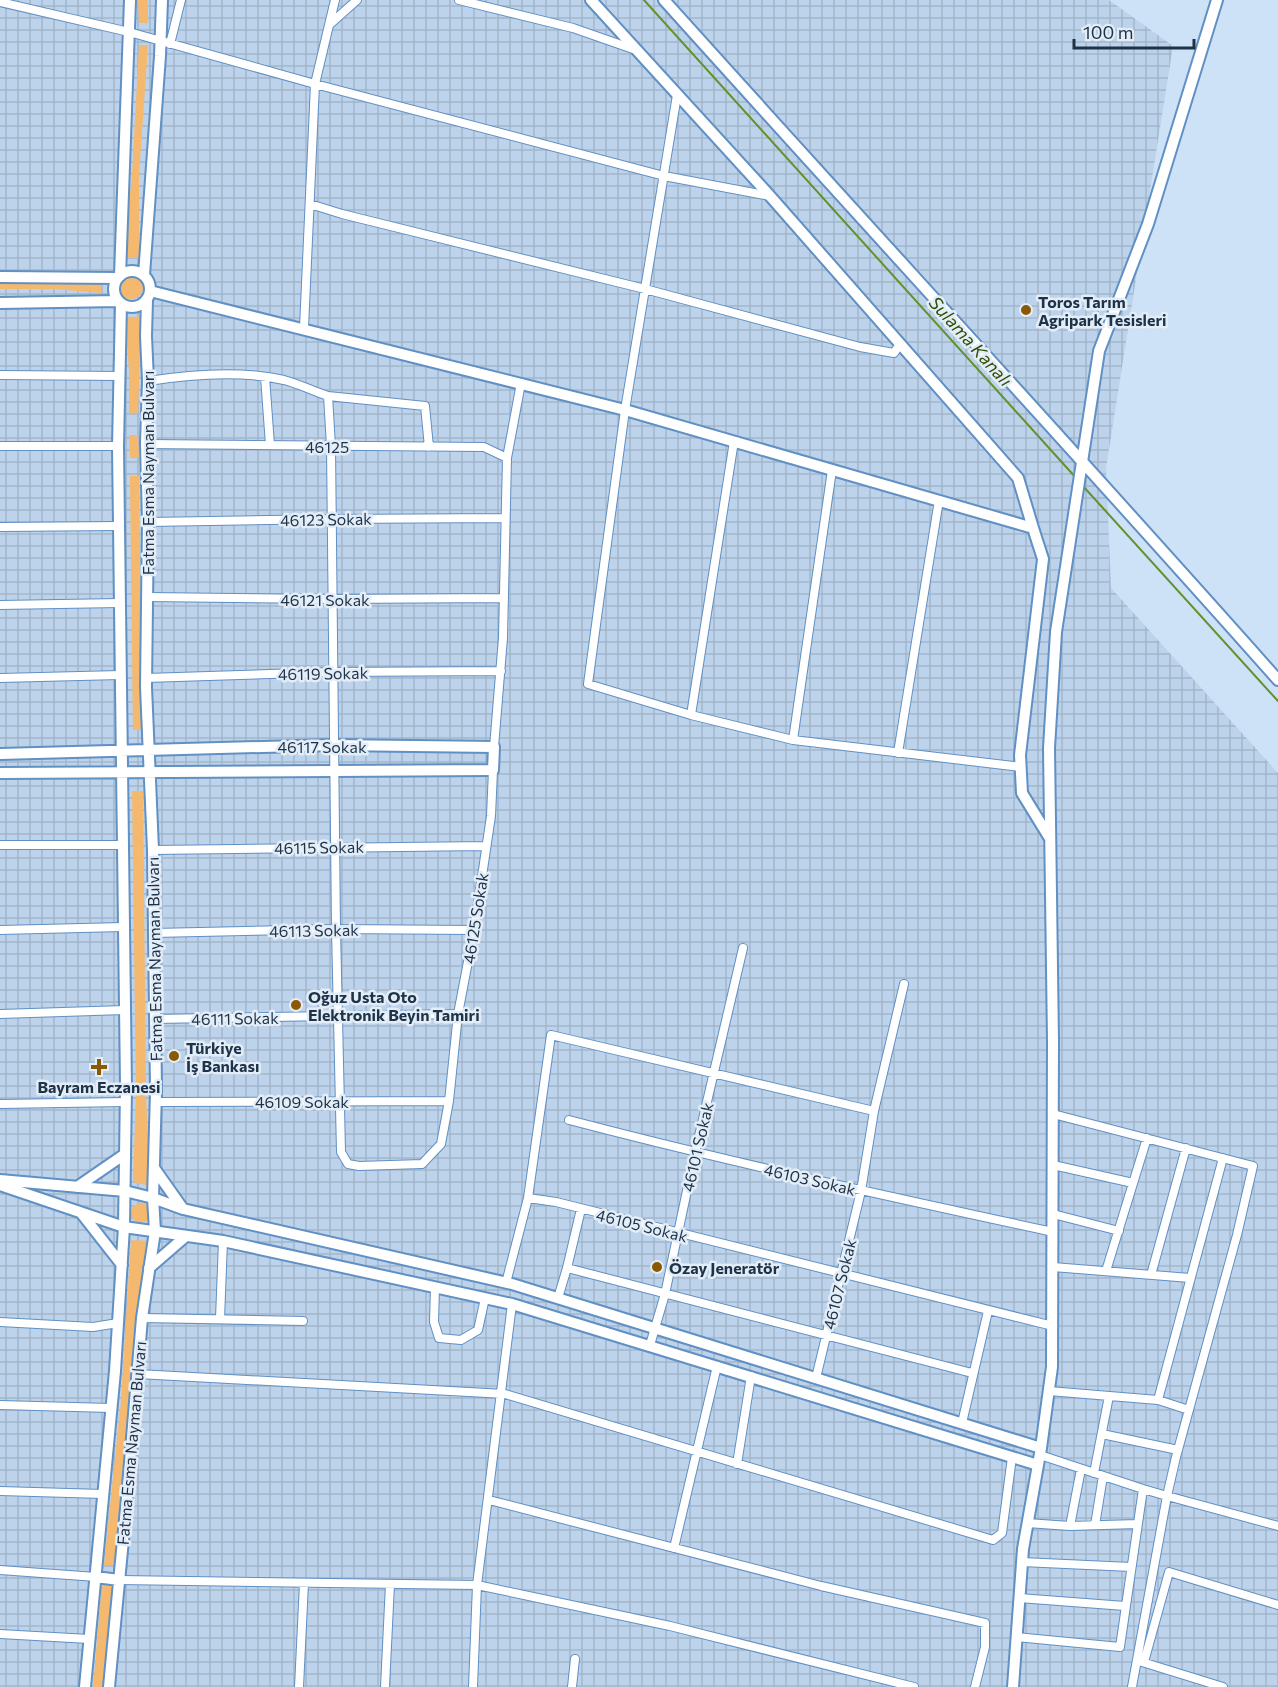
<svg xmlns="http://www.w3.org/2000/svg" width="1278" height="1687" viewBox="0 0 1278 1687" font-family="Commissioner,sans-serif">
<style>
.industrial{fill:url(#industrial-grid)}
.green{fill:#f4b86e}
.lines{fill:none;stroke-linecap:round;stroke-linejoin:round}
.stream{stroke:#62922b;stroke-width:2}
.street-casing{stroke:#6090c4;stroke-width:10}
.secondary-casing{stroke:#6090c4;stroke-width:14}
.street{stroke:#fff;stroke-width:8}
.secondary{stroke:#fff;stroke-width:10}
.poi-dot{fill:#8b5903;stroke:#e3edf8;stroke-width:2}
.labels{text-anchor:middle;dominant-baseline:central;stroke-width:5;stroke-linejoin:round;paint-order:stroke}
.poi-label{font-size:16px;font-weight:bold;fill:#1e3248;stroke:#e3edf8;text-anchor:start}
.street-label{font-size:16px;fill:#1e3248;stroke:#e3edf8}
.water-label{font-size:18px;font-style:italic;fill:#304f05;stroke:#e3edf8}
</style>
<defs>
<pattern id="industrial-grid" width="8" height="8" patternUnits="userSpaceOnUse" patternTransform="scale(1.5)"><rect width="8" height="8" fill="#bdd3eb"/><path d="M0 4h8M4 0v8" fill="none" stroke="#a2b6cb"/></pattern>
</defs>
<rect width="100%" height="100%" fill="#cde1f7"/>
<path class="industrial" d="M 0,0 L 1109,0 L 1173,46 L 1106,468 L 1111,588 L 1278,773 L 1278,1687 L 0,1687 Z"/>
<path class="green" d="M 138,0 L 148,0 L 148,23 L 139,23 Z
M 139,45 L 148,45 L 139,175 L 139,258 L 123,258 L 132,175 Z
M119 287a12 12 0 1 1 24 0a12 12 0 1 1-24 0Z
M 101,279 L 101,293 L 55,289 L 0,289 L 0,284 Z
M 141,316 L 138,414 L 129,413 L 129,370 L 125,318 Z
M 129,435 L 138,435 L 139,458 L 130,458 Z
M 130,476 L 139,476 L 142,730 L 133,730 Z
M 132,791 L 143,791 L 146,1095 L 150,1186 L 133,1182 L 136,1094 Z
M131 1213a10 10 0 1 1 20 0a10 10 0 1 1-20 0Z
M 131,1240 L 149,1241 L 130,1401 L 114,1565 L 104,1565 L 121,1400 Z
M 102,1585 L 113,1586 L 103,1687 L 93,1687 Z"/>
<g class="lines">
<path class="stream" d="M 644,0 L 1077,479
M 1082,485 L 1278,701"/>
<defs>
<path id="street" d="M 459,0 L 573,28 L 633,49
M 0,2 L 129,32 L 315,84 L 664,176 L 770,196
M 329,25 L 335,0
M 170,44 L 181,0
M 677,95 L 625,410 L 588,684 L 691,715
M 310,204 L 342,214 L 645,289 L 860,347 L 894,353 L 900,344
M 304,328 L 315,84 L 329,25 L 357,0
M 0,375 L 120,376
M 265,377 L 270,445
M 148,381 C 192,374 240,370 284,380 C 299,384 313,391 328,396 L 331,446 L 336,929 L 341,1152 L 348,1164 L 359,1166 L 422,1164 L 441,1144 L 449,1101 L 458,1014 L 474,930 L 491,816 L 493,770
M 328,396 L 425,406 L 429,447
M 734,441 L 691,715 L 793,740 L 832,470
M 146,444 L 484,447 L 507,458
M 0,446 L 118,446
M 148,522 L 330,519 L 505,518
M 0,527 L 119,526
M 147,597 L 332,599 L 504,598
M 0,605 L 120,603
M 0,678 L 120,675
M 146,678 L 332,672 L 501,671
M 793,740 L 1021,767
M 494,747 L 503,638 L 507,458 L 521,383
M 898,753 L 939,500
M 0,845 L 123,845
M 153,850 L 485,846
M 0,930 L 123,927
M 154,933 L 336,929 L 474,930
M 0,1014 L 125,1010
M 155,1019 L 458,1014
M 156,1102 L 449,1101
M 0,1104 L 126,1102
M 1053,1114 L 1253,1166 L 1237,1235 L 1176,1457 L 1167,1496 L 1143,1489
M 569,1120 C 729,1162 891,1197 1053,1232
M 1053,1165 L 1133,1183
M 528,1198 L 551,1035 L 874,1111
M 1053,1214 L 1119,1231
M 1053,1267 L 1190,1278
M 567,1268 L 581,1209
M 1106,1271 L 1147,1138
M 1151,1275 L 1186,1148
M 506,1283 L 528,1198 L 556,1202 L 1053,1326
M 435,1287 L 434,1322 L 439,1338 L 461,1340 L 478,1330 L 485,1298
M 558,1298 L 567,1268 L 972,1373
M 142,1318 L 303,1321
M 220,1319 L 223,1241
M 0,1322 L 93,1327 L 118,1323
M 650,1345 L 665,1294 L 695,1153 L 743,948
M 138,1374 L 505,1394 L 993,1540 L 1002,1533 L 1012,1457
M 816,1378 L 861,1191 L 874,1111 L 904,984
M 1049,1391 L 1158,1400 L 1223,1158
M 1158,1400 L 1189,1410
M 0,1405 L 111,1408
M 962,1423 L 988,1311
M 1102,1434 L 1178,1450
M 737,1464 L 751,1376
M 1094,1473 L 1109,1396
M 0,1491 L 103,1494
M 489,1500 L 821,1586 L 985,1623 L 985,1647 L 975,1687
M 1027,1523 L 1070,1526 L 1137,1524
M 1095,1525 L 1103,1476
M 1070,1526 L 1081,1469
M 674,1548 L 717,1366
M 1022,1562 L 1131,1567
M 0,1570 L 96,1577
M 119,1580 L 477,1585 L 670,1626 L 914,1687
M 1019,1598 L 1125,1606
M 0,1634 L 89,1639
M 1016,1637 L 1120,1647 L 1143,1489 L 1040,1455
M 1142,1662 L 1223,1687
M 1144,1662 L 1169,1572 L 1278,1605
M 299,1687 L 304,1583
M 385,1687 L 390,1584
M 473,1687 L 477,1585 L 512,1304
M 572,1687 L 575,1659
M 1132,1687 L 1167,1496 L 1278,1526"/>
<path id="secondary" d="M 591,0 L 770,196 L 1018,478 L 1033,528
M 664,0 C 868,227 1075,451 1278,680
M114 289a18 18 0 1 1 36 0a18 18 0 1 1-36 0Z
M 144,275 L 160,56 L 162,0
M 120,276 L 130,0
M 0,277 L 117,278
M 150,291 L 625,410 L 1033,528 L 1043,559 L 1020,755 L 1022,793 L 1049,837
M 0,303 L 118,301
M 0,754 L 333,745 L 494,747 L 493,770 L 0,773
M 154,1168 L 183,1209
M 0,1180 L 125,1191 L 153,1198 L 183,1209 L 512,1284 L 1041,1448
M 0,1185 L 124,1227 L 223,1241 L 512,1304 L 1038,1465
M 77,1187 L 125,1154
M 82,1214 L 122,1265
M 149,1268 L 186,1236
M 96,1577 L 119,1580
M 85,1687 L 115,1371 L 124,1227 L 126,1087 L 118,446 L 121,303
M 109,1687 L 127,1498 L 142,1318 L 155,1231 L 153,1198 L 156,1091 L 153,850 L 146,687 L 148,522 L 146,444 L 148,381 L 146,336 L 147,300
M 1013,1687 L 1023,1549 L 1041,1448 L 1052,1367 L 1053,1041 L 1049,748 L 1056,632 L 1099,351 L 1148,224 L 1217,0"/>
</defs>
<use href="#street" class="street-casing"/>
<use href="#secondary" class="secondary-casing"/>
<use href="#street" class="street"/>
<use href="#secondary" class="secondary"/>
</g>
<g class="poi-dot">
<circle cx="1026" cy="310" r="6"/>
<circle cx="296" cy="1005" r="6"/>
<circle cx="174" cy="1056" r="6"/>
<path d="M96 1058h6v6h6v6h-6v6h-6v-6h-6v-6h6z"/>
<circle cx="657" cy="1267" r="6"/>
</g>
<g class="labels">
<g class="poi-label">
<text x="1038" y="301">Toros Tarım<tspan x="1038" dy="18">Agripark Tesisleri</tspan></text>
<text x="308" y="996">Oğuz Usta Oto<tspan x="308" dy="18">Elektronik Beyin Tamiri</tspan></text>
<text x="186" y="1047">Türkiye<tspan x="186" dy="18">İş Bankası</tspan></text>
<text x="99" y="1086" text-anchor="middle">Bayram Eczanesi</text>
<text x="669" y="1267">Özay Jeneratör</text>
</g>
<g class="street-label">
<text x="327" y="446">46125</text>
<text transform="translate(147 473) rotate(-90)">Fatma Esma Nayman Bulvarı</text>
<text transform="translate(326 519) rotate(-1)">46123 Sokak</text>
<text x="325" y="599">46121 Sokak</text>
<text transform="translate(323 673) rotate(-1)">46119 Sokak</text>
<text x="322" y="746">46117 Sokak</text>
<text transform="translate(319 847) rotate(-1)">46115 Sokak</text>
<text transform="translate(475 918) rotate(-81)">46125 Sokak</text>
<text transform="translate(314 930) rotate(-1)">46113 Sokak</text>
<text transform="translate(154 959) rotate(-91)">Fatma Esma Nayman Bulvarı</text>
<text transform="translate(235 1018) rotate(-1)">46111 Sokak</text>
<text x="302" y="1101">46109 Sokak</text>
<text transform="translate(697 1147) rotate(-77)">46101 Sokak</text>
<text transform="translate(810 1179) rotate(13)">46103 Sokak</text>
<text transform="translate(642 1225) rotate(14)">46105 Sokak</text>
<text transform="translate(839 1284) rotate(-76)">46107 Sokak</text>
<text transform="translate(131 1443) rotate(-85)">Fatma Esma Nayman Bulvarı</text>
</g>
<g class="water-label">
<text transform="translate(971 341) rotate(48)">Sulama Kanalı</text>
</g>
</g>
<path d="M1074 39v9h120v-9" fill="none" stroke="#1e3248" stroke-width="3"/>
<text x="1083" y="39" font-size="18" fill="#1e3248" stroke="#e3edf8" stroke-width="4.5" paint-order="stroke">100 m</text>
</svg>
